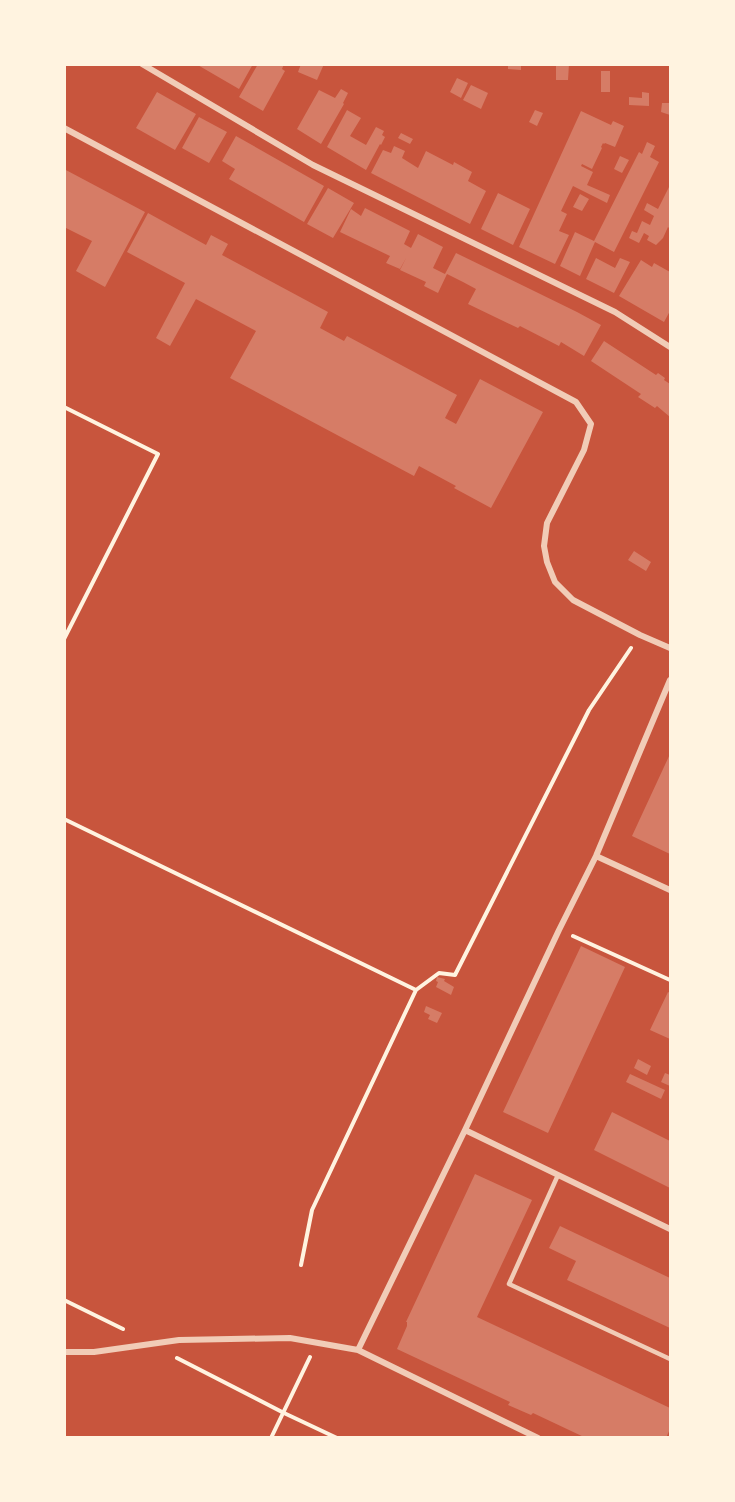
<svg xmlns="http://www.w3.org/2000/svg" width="735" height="1502" viewBox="0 0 735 1502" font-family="'Nunito Sans',sans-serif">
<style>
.building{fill:#d67c66}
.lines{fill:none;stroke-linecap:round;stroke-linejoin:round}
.path{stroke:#fff3e0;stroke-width:4}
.service{stroke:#f1ccb7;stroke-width:4.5}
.minor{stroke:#f1ccb7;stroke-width:6}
</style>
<rect width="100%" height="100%" fill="#c8553d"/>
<path class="building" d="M 196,64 L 253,64 L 239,89 Z
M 258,64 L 284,64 L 282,69 L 285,71 L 263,111 L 239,97 Z
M 301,64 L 324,64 L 317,80 L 298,72 Z
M 508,64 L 521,64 L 521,70 L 508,69 Z
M 556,64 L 569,64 L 568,80 L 556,80 Z
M 601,71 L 610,71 L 610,92 L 601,92 Z
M 457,78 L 468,83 L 461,98 L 450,92 Z
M 471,85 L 488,93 L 481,109 L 463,100 Z
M 341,89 L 348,93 L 343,103 L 344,104 L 321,144 L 297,129 L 319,90 L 335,98 Z
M 157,92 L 196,114 L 175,150 L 136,128 Z
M 642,92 L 649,93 L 649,106 L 629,105 L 629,97 L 642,98 Z
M 662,103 L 670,103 L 670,115 L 661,112 Z
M 347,110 L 361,118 L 350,136 L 366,145 L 376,127 L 384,131 L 382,135 L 385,137 L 381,145 L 380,144 L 366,170 L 327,147 Z
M 535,110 L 543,113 L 537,126 L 529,122 Z
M 581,111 L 611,125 L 613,121 L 624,126 L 615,147 L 605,143 L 604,144 L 603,143 L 601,147 L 602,148 L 592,169 L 582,164 L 581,166 L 593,172 L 587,185 L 610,195 L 607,203 L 573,186 L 561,211 L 567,214 L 559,231 L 569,235 L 555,264 L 519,247 Z
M 199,117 L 227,132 L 209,163 L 182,148 Z
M 401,133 L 413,139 L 410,144 L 398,138 Z
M 236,136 L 324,186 L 304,222 L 229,179 L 235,169 L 222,161 Z
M 647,142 L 655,146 L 650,157 L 659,162 L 614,252 L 595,242 L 580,276 L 560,266 L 575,232 L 594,241 L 639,152 L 642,154 Z
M 394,146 L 405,151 L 402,158 L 418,168 L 426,151 L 453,165 L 454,162 L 472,172 L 468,181 L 486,191 L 470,224 L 371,173 L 383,150 L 391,153 Z
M 620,156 L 629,160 L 622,173 L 614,169 Z
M 64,169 L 145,212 L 105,287 L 76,271 L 92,241 L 64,227 Z
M 670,185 L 670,229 L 668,227 L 663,238 L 656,245 L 647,240 L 649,236 L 644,233 L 639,243 L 629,238 L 632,231 L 637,233 L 642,221 L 650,225 L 654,216 L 644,210 L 647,203 L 658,209 Z
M 328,188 L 354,203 L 333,238 L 307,224 Z
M 498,193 L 530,209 L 513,245 L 481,229 Z
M 580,194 L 589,199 L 582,211 L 573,207 Z
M 365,208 L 410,231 L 404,244 L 411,248 L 418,234 L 443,247 L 433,268 L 445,274 L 456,253 L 577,312 L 601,325 L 584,356 L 561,342 L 559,346 L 520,326 L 518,328 L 468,304 L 476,289 L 463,282 L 447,274 L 438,293 L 424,286 L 426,282 L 400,270 L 406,258 L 400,269 L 386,263 L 390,256 L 340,232 L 351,209 L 361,216 Z
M 148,213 L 206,245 L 211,235 L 228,244 L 222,255 L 328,312 L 320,328 L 344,341 L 347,336 L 457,395 L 445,418 L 456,424 L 480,379 L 543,412 L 491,508 L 454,488 L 456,486 L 419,466 L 414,476 L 230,378 L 256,331 L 196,299 L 170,346 L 156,338 L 185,283 L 127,252 Z
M 596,258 L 615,268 L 620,258 L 630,262 L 614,293 L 586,279 Z
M 641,260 L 652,267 L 654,263 L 670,272 L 670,311 L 664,322 L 619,296 Z
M 604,341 L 656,375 L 658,373 L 665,378 L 664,380 L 670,384 L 670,417 L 657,406 L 655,408 L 638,397 L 641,394 L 591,361 Z
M 634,551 L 651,562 L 646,571 L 628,560 Z
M 670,754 L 670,854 L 632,836 Z
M 581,946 L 625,967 L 548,1133 L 503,1112 Z
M 437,977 L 445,979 L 444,981 L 454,987 L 451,995 L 436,987 L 438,982 L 436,981 Z
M 668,992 L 670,993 L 670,1039 L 650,1030 Z
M 426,1006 L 442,1013 L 437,1023 L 428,1019 L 430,1015 L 424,1012 Z
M 638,1059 L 651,1066 L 647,1075 L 634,1068 Z
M 665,1073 L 670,1075 L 670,1086 L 661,1082 Z
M 630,1074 L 665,1090 L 661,1099 L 626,1082 Z
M 612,1112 L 670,1141 L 670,1188 L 594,1150 Z
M 475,1174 L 532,1200 L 477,1317 L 670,1408 L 670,1429 L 666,1438 L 586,1438 L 533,1413 L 531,1415 L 508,1405 L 510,1402 L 397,1349 L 407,1326 L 407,1322 L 406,1322 Z
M 560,1226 L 670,1278 L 670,1328 L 567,1280 L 576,1261 L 549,1248 Z"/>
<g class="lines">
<path class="path" d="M 64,407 L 158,454 L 64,639
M 64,819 L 416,990
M 573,936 L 670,980
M 301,1265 L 312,1210 L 416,990 L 439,973 L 455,975 L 589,710 L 631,648
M 64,1300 L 123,1329
M 177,1358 L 284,1413 L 337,1438
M 271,1438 L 310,1357"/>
<path class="service" d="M 558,1175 L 509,1284 L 670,1359"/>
<path class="minor" d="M 142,64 L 313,165 L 615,312 L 670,347
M 64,128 L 576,402 L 591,424 L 584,450 L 547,523 L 544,546 L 547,562 L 555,582 L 573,600 L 640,635 L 670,648
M 596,856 L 670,890
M 465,1130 L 670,1229
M 64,1352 L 94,1352 L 179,1340 L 290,1338 L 358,1350
M 538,1438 L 358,1350 L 465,1130 L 559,930 L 596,856 L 670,680"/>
</g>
<rect width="735" height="1502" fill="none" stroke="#fff3e0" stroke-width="132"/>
</svg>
